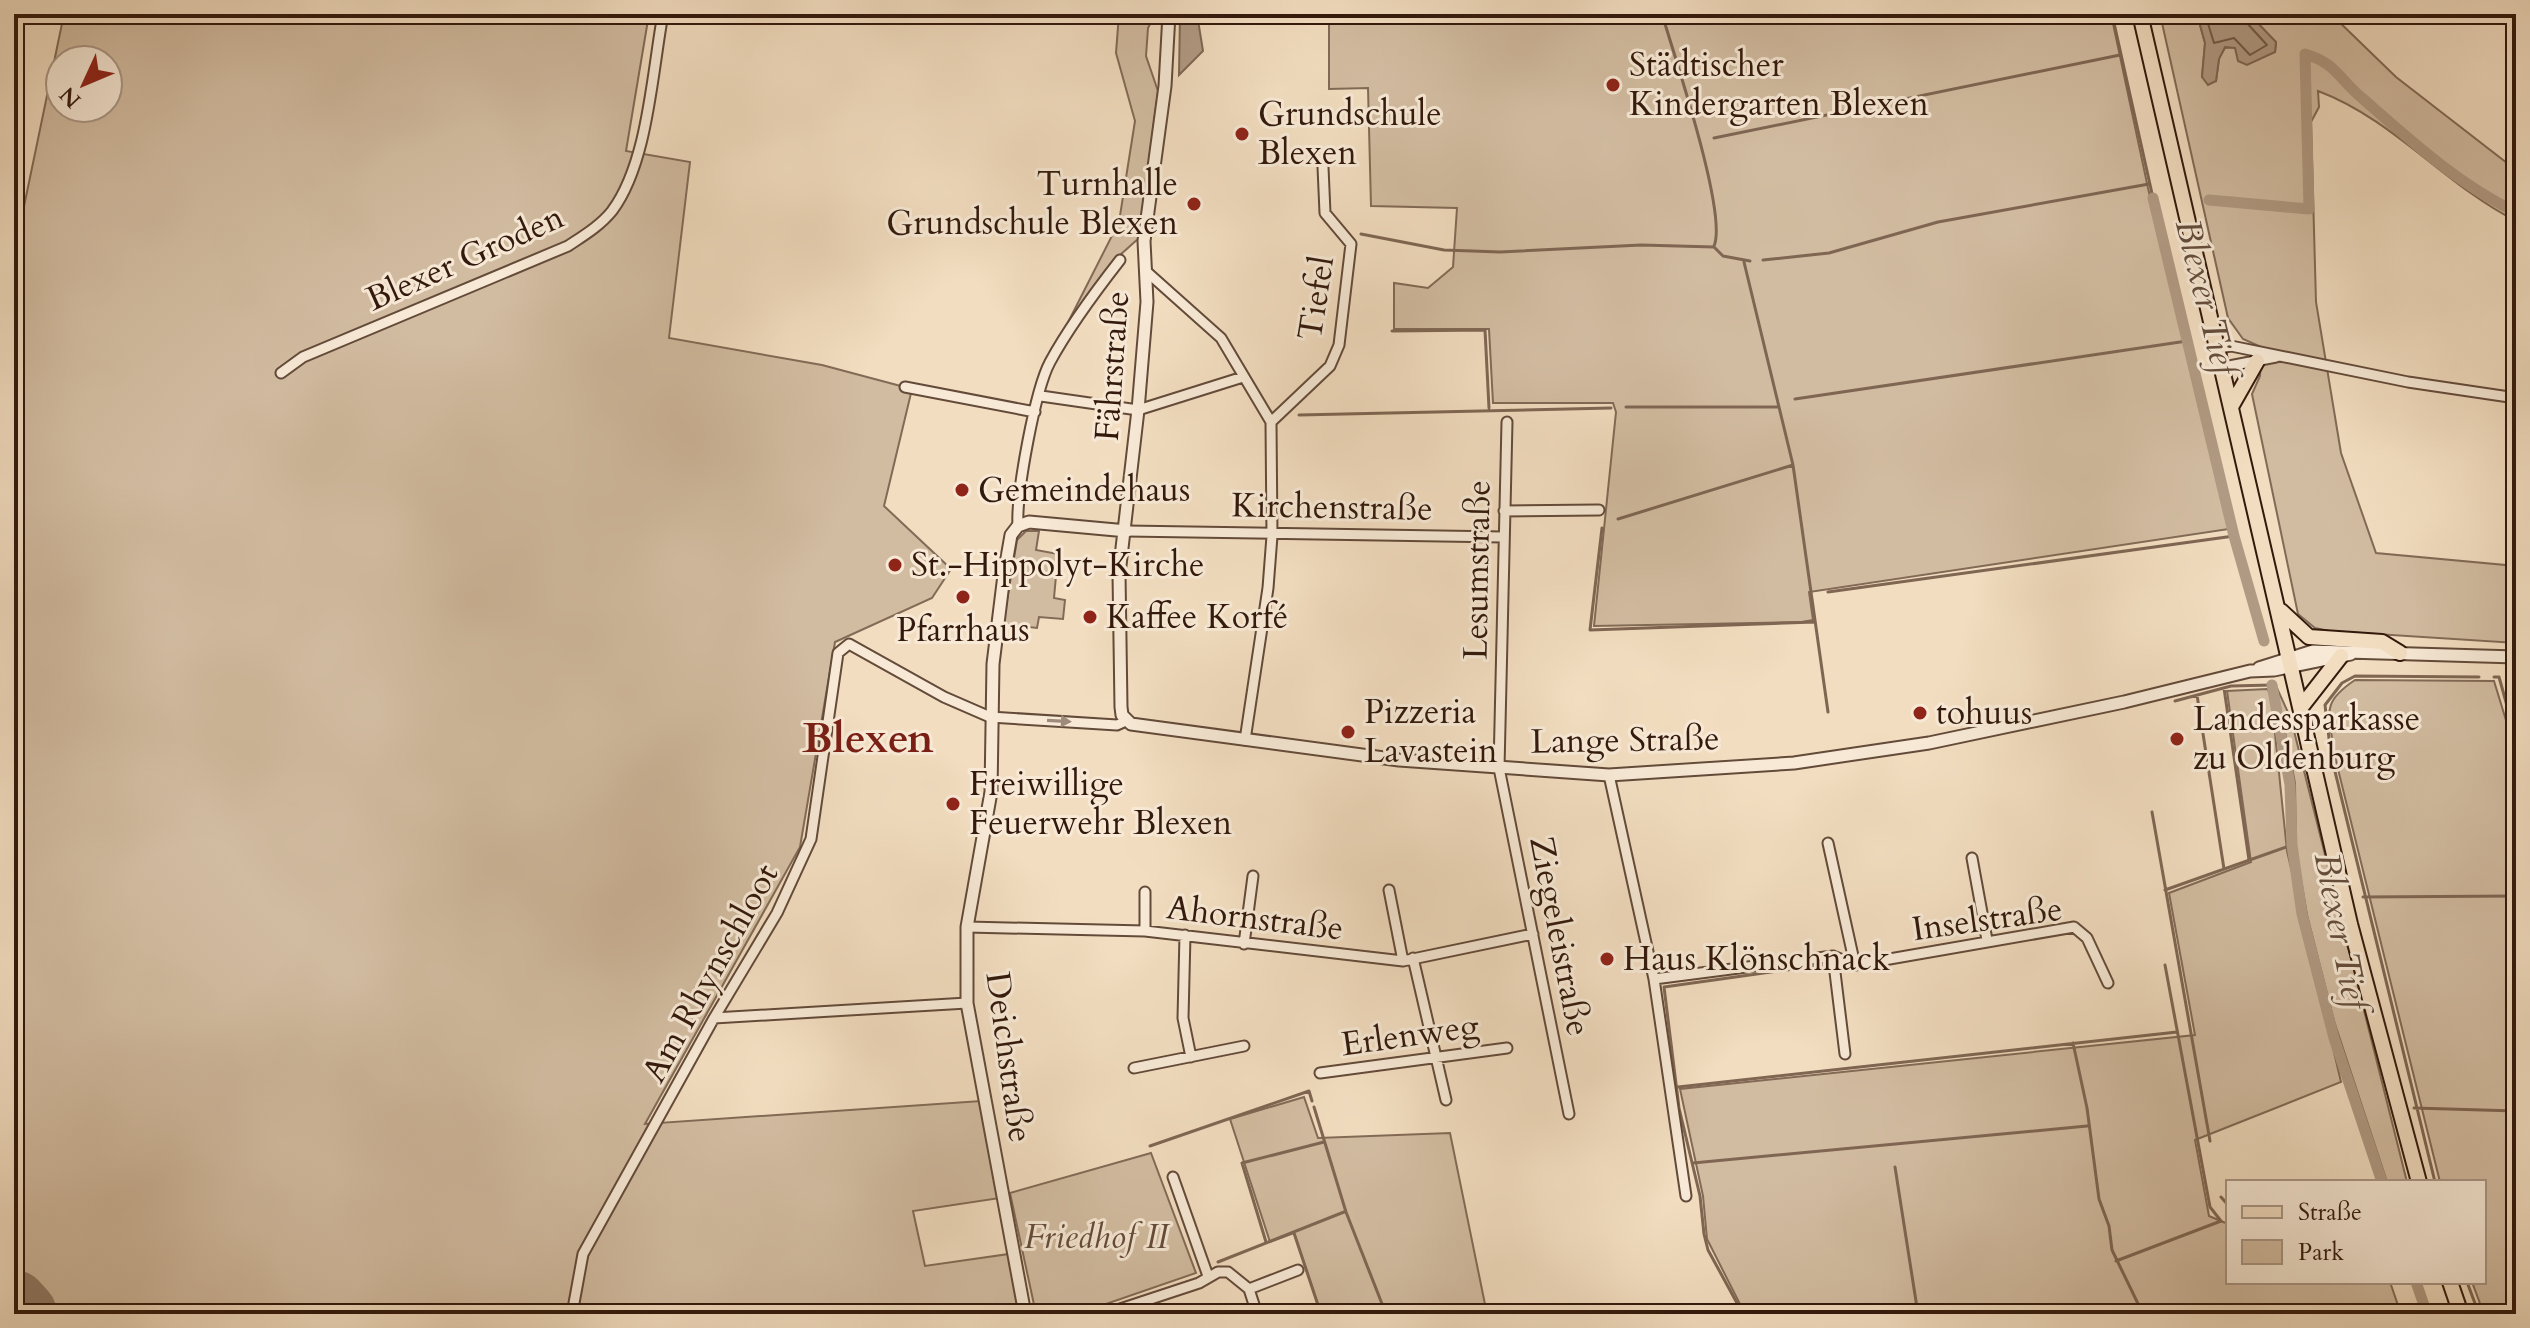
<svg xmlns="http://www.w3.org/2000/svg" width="2530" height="1328" viewBox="0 0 2530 1328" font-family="Cardo,serif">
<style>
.green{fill:#d2bca1;stroke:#826a56;stroke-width:2;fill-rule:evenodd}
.water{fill:#b19a83;stroke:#7f6653;stroke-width:2}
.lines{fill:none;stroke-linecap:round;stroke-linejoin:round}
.shore{stroke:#725a48;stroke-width:2}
.stream{stroke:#7f6653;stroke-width:3}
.canal{stroke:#b19a83;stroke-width:11}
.runway{stroke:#927b66;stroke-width:68}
.minor-casing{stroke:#634a39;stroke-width:13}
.tertiary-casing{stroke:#634a39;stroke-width:15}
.primary-casing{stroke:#33190c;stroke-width:18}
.minor{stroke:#f7e9d6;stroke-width:9}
.tertiary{stroke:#f7e9d6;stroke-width:11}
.primary{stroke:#f2ddc0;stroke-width:14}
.oneway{fill:#9f8b7b}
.poi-dot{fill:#8f2418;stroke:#f7e9d6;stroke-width:3}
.labels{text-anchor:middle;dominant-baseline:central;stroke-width:6;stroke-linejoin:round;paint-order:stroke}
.poi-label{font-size:34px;fill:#33190c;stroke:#f7e9d6;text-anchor:start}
.street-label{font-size:34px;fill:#33190c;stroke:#f7e9d6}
.park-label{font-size:34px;font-style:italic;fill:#634a39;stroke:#f7e9d6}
.water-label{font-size:36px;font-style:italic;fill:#654d3c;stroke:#f7e9d6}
.district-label{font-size:42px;font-weight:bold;fill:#7a1f14;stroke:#f7e9d6}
</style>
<rect width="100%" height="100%" fill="#f2ddc0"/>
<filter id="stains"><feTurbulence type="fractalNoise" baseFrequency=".0025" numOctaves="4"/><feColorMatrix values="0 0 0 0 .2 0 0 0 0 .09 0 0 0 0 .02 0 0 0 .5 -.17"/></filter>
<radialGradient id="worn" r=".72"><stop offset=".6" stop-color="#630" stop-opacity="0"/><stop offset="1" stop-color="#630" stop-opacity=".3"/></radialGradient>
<path class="green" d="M 64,14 L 649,14 L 626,151 L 690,162 L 669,338 L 822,365 L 912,389 L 884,506 L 951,569 L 932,598 L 835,642 L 800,847 L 645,1124 L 981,1101 L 1000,1198 L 913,1211 L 925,1266 L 1009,1254 L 1020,1314 L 14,1314 L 14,240 L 17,240 ZM 60,60 L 108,60 L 108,108 L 60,108 Z
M 1119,14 L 1155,14 L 1148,28 L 1146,56 L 1158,91 L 1139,238 L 1119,256 L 1057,344 L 1119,222 L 1135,121 L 1116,53 Z
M 1329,14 L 2111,14 L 2148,188 L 2229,529 L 1809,592 L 1813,620 L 1802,622 L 1594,626 L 1616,412 L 1613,403 L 1493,403 L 1489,329 L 1394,329 L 1394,283 L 1428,288 L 1453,267 L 1457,208 L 1371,206 L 1368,88 L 1329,89 Z
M 2160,14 L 2197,14 L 2205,43 L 2202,77 L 2216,81 L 2219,58 L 2225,48 L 2235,47 L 2238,55 L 2275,52 L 2276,42 L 2249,14 L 2331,14 L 2396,77 L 2516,170 L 2516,221 C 2445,185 2393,119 2318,91 L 2319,107 L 2311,122 L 2316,302 L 2341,453 L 2376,553 L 2516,566 L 2516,643 L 2329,631 L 2315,628 L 2298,614 L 2252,394 L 2260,376 L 2261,347 L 2243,339 L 2228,318 Z
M 1026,531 L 1039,531 L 1036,550 L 1058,554 L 1054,598 L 1065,600 L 1063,619 L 1039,617 L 1037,628 L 1003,624 L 1017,540 Z
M 2355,680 L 2494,681 L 2516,753 L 2516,1314 L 2484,1314 L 2472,1282 L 2484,1282 L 2484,1182 L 2440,1182 L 2334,753 C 2330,714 2319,704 2355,680 Z
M 2276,686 L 2291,719 L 2407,1182 L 2387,1182 L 2334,1021 L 2307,915 L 2296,850 L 2295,783 Z
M 2267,689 L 2271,694 L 2287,851 L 2341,1082 L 2195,1140 L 2209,1216 L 2228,1224 L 2228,1282 L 2390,1282 L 2401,1314 L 1745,1314 L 1707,1239 L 1703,1196 L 1680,1089 L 2195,1035 L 2169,893 L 2251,862 L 2227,691 Z
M 1304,1097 L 1318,1138 L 1450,1133 L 1487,1314 L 1321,1314 L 1294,1233 L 1270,1242 L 1230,1119 Z
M 1151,1153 L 1196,1273 L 1077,1314 L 1036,1314 L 1010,1193 Z"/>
<path class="water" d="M 1180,14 L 1197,14 L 1203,51 L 1179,75 Z
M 2197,14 L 2249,14 L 2276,42 L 2275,52 L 2247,65 L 2238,61 L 2235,48 L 2225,47 L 2219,59 L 2216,81 L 2208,85 L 2202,77 L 2205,43 Z"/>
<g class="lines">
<path class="shore" d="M 2205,14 L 2214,43 L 2234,38 L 2250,55 L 2267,45 L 2246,22 L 2244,14"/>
<path class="stream" d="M 1662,14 C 1674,55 1728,214 1714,246
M 2112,14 L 2153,198
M 1714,138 L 2120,55
M 1361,234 L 1444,250 L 1500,252 L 1641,245 L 1714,247 L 1723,256 L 1750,261
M 1763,260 L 1829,253 L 1938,222 L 2149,184
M 1744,262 L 1793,465 L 1828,712
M 1392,331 L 1485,330 L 1489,408
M 1795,399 L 2187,341
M 1626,407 L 1778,407
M 1299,415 L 1611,408
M 1618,519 L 1793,465
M 1602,528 L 1590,630 L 1815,622
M 1828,592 L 2234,536
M 2494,677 L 2499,677 L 2516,738
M 2224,688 L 2249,860
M 2197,695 L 2224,869
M 2175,701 L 2231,686 L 2272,685
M 2152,812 L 2210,1141
M 2165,890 L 2292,845
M 2363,897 L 2516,896
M 2073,1043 L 2087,1108 L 2099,1199 L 2109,1226 L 2112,1250 L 2143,1314
M 1678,1087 L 2177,1032
M 1314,1107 L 1346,1212 L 1386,1314
M 2414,1108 L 2516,1111
M 1150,1146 L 1309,1091 L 1312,1101
M 1693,1163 L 2087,1126
M 1895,1167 L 1918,1314
M 2372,1182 L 2381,1179
M 2435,1182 L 2331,755 L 2325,705 L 2342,683 L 2355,676 L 2479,677
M 2221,1197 L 2228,1205
M 1294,1233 L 1321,1314
M 1266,1242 L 1242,1163 L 1324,1142
M 2116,1261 L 2221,1221 L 2210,1207 L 2165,965
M 1218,1262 L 1344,1212
M 2467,1282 L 2479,1314
M 1297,1314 L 1318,1307
M 1743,1314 L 1708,1250 L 1704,1234 L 1700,1196 L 1679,1108 L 1664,987 L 1822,965
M 2049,1314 L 2139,1307"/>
<path class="canal" d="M 2153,198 L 2234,536 L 2264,641
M 2209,200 L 2309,209 L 2305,54 C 2336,63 2339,79 2362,98 C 2410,140 2459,185 2516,212
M 2272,685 L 2290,785 L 2292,845 L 2302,914 L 2334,1038 L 2382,1182
M 2416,1282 L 2427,1314"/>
<path class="runway" d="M 14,1304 L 23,1314"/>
<defs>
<path id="minor" d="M 1147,272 L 1221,338 L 1271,422 L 1272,536 L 1268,588 L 1245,740
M 2219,348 L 2231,346 L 2408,382 L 2516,398
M 2224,367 L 2276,357
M 281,373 L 303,357 L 568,246 C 583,236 600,226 612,211 C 648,163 652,73 663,14
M 905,387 L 1035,412
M 1041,396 L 1138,410 L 1243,377
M 1271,422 L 1330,366 L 1339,345 L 1351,244 L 1325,213 L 1323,167
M 1507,422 L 1499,768 L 1569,1114
M 1504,511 L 1599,510
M 1018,526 C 1016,494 1035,390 1050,362 C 1069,327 1095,292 1120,260
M 1127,531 L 1503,537
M 1609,775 L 1654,979 L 1686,1196
M 1828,843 L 1855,965
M 1972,858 L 1987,940
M 1389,890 L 1403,961
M 967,927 L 1145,931 L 1403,961 L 1533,934
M 1145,931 L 1145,892
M 1185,935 L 1183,1018 L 1191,1057
M 1244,944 L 1253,876
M 1833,956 L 1845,1054
M 1413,958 L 1446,1100
M 1654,979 L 1833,956 L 1855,965 L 2074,927 L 2087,938 L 2108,983
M 714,1018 L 967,1003
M 1134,1068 L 1244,1046
M 1320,1073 L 1507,1048
M 1173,1177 L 1208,1276
M 1249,1289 L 1257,1314
M 572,1314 L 583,1254 L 714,1018 L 777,913 L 811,839 L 838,653 L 849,644 L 944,697 L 990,717 L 1117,725 L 1126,721
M 1105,1314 L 1199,1283 L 1218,1272 L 1228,1272 L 1249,1289 L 1298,1270"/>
<path id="tertiary" d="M 1169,14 L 1165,86 L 1144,241 L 1147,302 L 1138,410 L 1119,574 L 1121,707 L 1122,715 L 1131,724 L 1399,760 L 1609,775 L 1794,763 L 1929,743 L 2124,702 L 2250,671 L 2274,670 L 2351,654
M 2259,668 L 2313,651 L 2516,657
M 1025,1314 L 967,1003 L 967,927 L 991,792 L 993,664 L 1004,575 L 1011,535 L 1018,526 L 1029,522 L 1127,531"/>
<path id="primary" d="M 2140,14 L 2350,924 L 2419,1182
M 2232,405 L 2257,361
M 2281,611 L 2309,637 L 2382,642 L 2400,653
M 2302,706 L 2341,656
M 2450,1282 L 2461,1314"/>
</defs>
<use href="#minor" class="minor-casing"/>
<use href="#tertiary" class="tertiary-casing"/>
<use href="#primary" class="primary-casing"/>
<use href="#minor" class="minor"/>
<use href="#tertiary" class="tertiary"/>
<use href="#primary" class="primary"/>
</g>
<defs><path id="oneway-solid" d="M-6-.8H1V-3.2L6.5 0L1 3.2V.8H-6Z" transform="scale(2)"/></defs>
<use class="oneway" href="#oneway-solid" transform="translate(1059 721) rotate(3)"/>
<g class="poi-dot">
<circle cx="1613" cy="85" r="8"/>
<circle cx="1242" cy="134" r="8"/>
<circle cx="1194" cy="204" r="8"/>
<circle cx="962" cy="490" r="8"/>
<circle cx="895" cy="565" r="8"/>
<circle cx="963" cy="597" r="8"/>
<circle cx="1090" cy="617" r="8"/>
<circle cx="1920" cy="713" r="8"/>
<circle cx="1348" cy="732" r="8"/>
<circle cx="2177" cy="739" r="8"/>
<circle cx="953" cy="804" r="8"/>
<circle cx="1607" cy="959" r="8"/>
</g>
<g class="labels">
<g class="poi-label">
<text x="1629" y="65">Städtischer<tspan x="1629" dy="39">Kindergarten Blexen</tspan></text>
<text x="1258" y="114">Grundschule<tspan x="1258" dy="39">Blexen</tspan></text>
<text x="1178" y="184" text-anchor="end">Turnhalle<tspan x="1178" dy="39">Grundschule Blexen</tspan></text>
<text x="978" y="490">Gemeindehaus</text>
<text x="911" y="565">St.-Hippolyt-Kirche</text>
<text x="1106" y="617">Kaffee Korfé</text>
<text x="963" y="630" text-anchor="middle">Pfarrhaus</text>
<text x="1364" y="712">Pizzeria<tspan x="1364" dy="39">Lavastein</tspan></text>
<text x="1936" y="713">tohuus</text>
<text x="2193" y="719">Landessparkasse<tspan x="2193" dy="39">zu Oldenburg</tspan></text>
<text x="969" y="784">Freiwillige<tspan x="969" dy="39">Feuerwehr Blexen</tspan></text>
<text x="1623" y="959">Haus Klönschnack</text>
</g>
<g class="street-label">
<text transform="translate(465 258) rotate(-24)">Blexer Groden</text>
<text transform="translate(1316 298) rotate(-81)">Tiefel</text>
<text transform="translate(1112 366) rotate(-86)">Fährstraße</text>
<text transform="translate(1332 507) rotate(1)">Kirchenstraße</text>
<text transform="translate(1477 570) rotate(-89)">Lesumstraße</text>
<text transform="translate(1625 740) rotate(-1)">Lange Straße</text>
<text transform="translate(1255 918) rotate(7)">Ahornstraße</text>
<text transform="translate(1987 919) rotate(-8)">Inselstraße</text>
<text transform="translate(1560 936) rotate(79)">Ziegeleistraße</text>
<text transform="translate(710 973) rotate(-61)">Am Rhynschloot</text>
<text transform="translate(1410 1035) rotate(-8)">Erlenweg</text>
<text transform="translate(1009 1057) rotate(82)">Deichstraße</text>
</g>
<g class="park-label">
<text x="1096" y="1237">Friedhof II</text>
</g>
<g class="water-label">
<text transform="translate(2206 297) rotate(76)">Blexer Tief</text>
<text transform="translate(2341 931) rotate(79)">Blexer Tief</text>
</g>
<g class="district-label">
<text x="868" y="738">Blexen</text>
</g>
</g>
<rect width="2530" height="1328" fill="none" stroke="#f2ddc0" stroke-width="48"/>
<rect x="16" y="16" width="2498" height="1296" fill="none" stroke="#33190c" stroke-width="4"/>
<rect x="24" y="24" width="2482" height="1280" fill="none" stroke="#33190c" stroke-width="2"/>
<rect x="2226" y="1180" width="260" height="104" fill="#f7e9d6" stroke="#a99685" stroke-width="2"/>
<rect x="2242" y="1206" width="40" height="12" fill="#f2ddc0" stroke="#a99685" stroke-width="2"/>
<text x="2298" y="1220" font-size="24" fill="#33190c">Straße</text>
<rect x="2242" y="1240" width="40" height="24" fill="#d2bca1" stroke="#a99685" stroke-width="2"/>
<text x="2298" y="1260" font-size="24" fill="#33190c">Park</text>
<g transform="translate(84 84) rotate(226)"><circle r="38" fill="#f7e9d6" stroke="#a99685" stroke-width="2"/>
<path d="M0-6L14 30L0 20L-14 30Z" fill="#8f2418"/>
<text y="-12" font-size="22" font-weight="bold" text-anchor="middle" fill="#33190c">N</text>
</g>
<rect width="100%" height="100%" filter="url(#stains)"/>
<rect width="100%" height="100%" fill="url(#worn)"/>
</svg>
